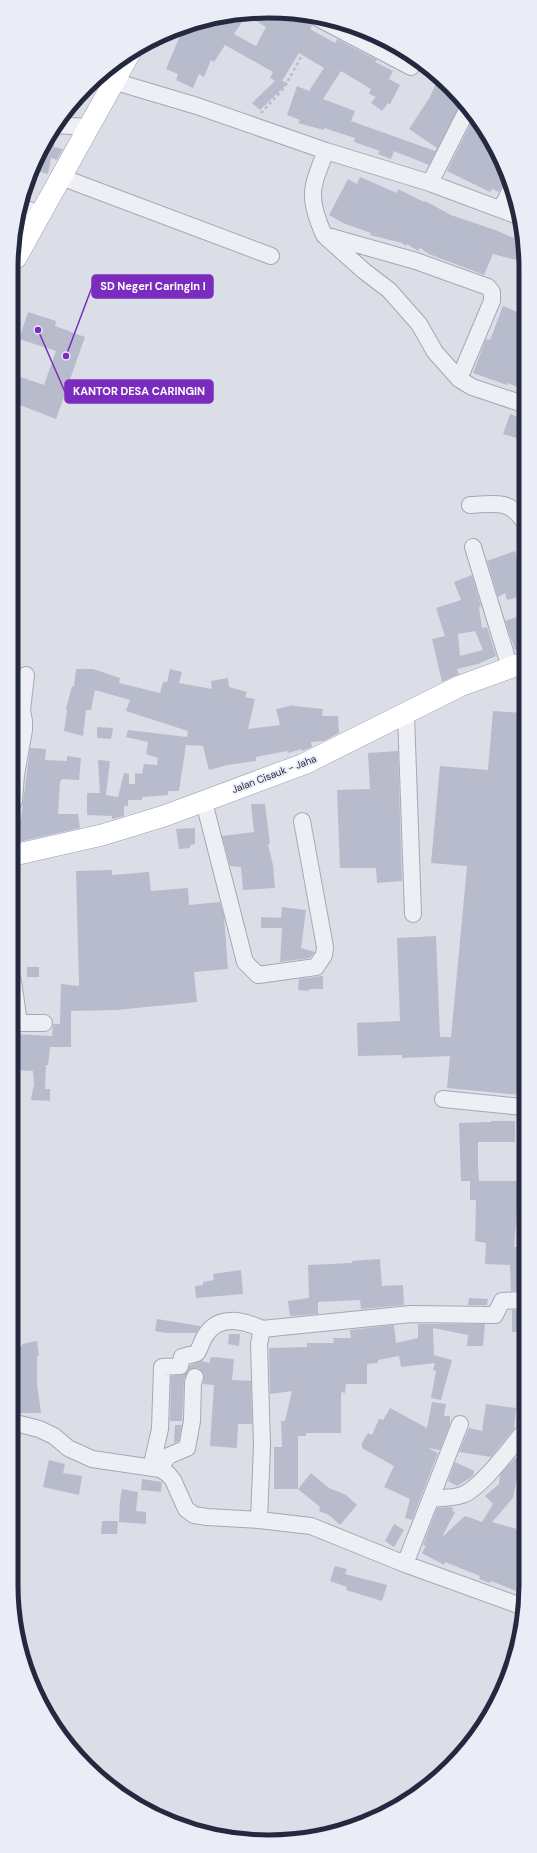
<svg xmlns="http://www.w3.org/2000/svg" width="537" height="1853" viewBox="0 0 537 1853" font-family="'DM Sans',sans-serif">
<style>
.building{fill:#b8bbcb;fill-rule:evenodd}
.lines{fill:none;stroke-linecap:round;stroke-linejoin:round}
.minor-casing{stroke:#a4a8b5;stroke-width:18}
.major-casing{stroke:#999fb4;stroke-width:22}
.path{stroke:#b9bcc6;stroke-width:2.5;stroke-dasharray:3 3;stroke-linecap:butt}
.minor{stroke:#eeeff5;stroke-width:16}
.major{stroke:#fff;stroke-width:21}
.labels{text-anchor:middle;dominant-baseline:central;stroke-width:3.5;stroke-linejoin:round;paint-order:stroke}
.street-label{font-size:10px;fill:#24293f;stroke:#eaedf5}
.rim{fill:none;stroke:#24293f;stroke-width:5}
.leader{fill:none;stroke:#7b2cbf;stroke-width:1.5}
.callout-dot{fill:#7b2cbf;stroke:#eaedf5;stroke-width:1.5}
.callout{fill:#7b2cbf;stroke:#7b2cbf;stroke-width:1.5}
.callout-label{font-size:11px;text-anchor:middle;font-weight:bold;fill:#fff}
</style>
<rect width="100%" height="100%" fill="#dbdee7"/>
<path class="building" d="M 218,16 L 246,16 L 234,34 L 256,46 L 266,27 L 248,16 L 298,16 L 312,26 L 310,29 L 335,43 L 337,39 L 377,60 L 375,62 L 393,71 L 389,79 L 400,85 L 390,104 L 388,103 L 382,111 L 371,103 L 376,97 L 369,94 L 371,89 L 341,71 L 323,99 L 355,111 L 351,121 L 435,151 L 437,148 L 409,129 L 430,97 L 438,79 L 463,100 L 429,165 L 394,151 L 391,159 L 378,154 L 380,151 L 354,142 L 355,138 L 324,128 L 324,130 L 298,123 L 300,120 L 287,115 L 297,86 L 309,91 L 324,68 L 299,53 L 282,81 L 288,83 L 260,110 L 252,103 L 275,81 L 270,78 L 273,72 L 225,45 L 214,62 L 211,60 L 204,77 L 199,74 L 193,88 L 176,80 L 178,74 L 166,69 L 182,31 Z
M 474,117 L 500,155 L 506,178 L 499,192 L 492,189 L 490,192 L 447,171 Z
M 51,135 L 56,136 L 54,147 L 63,149 L 57,160 L 51,158 L 48,174 L 35,171 Z
M 360,177 L 397,193 L 398,189 L 424,202 L 425,201 L 451,215 L 495,230 L 524,242 L 524,262 L 493,254 L 484,275 L 429,254 L 420,248 L 418,251 L 407,244 L 406,246 L 402,243 L 370,235 L 371,233 L 343,223 L 329,215 L 348,179 L 357,184 Z
M 503,306 L 524,315 L 524,390 L 508,383 L 507,385 L 473,373 L 486,339 L 490,340 Z
M 28,312 L 56,321 L 55,326 L 85,337 L 56,419 L 15,403 L 15,375 L 44,385 L 56,351 L 19,339 Z
M 510,414 L 523,419 L 523,440 L 503,434 Z
M 515,551 L 523,574 L 523,596 L 507,600 L 505,593 L 498,597 L 487,561 Z
M 472,575 L 481,606 L 479,607 L 482,628 L 487,627 L 496,656 L 478,664 L 457,669 L 459,674 L 442,682 L 432,639 L 445,636 L 436,608 L 461,600 L 454,582 ZM 475,631 L 483,650 L 460,656 L 458,634 Z
M 523,615 L 523,647 L 515,650 L 505,621 Z
M 76,669 L 93,669 L 120,678 L 119,683 L 160,693 L 163,682 L 167,682 L 170,669 L 182,672 L 179,683 L 212,689 L 211,681 L 228,678 L 229,687 L 247,692 L 245,697 L 255,699 L 248,729 L 280,725 L 276,709 L 294,705 L 294,706 L 323,709 L 322,716 L 338,716 L 339,733 L 324,741 L 311,742 L 312,747 L 302,751 L 302,749 L 288,753 L 287,751 L 256,757 L 256,761 L 227,765 L 209,770 L 203,746 L 186,745 L 179,791 L 168,791 L 168,795 L 142,797 L 142,800 L 128,800 L 128,806 L 124,806 L 124,816 L 112,819 L 112,816 L 87,815 L 87,793 L 100,793 L 98,760 L 110,761 L 106,795 L 118,797 L 124,773 L 129,774 L 129,784 L 135,784 L 135,773 L 142,774 L 144,764 L 157,765 L 158,758 L 146,754 L 148,742 L 126,737 L 128,730 L 187,737 L 188,731 L 126,711 L 130,700 L 95,690 L 91,710 L 86,710 L 83,736 L 64,731 L 67,710 L 66,709 L 72,686 L 74,687 Z
M 493,711 L 523,713 L 522,1095 L 447,1088 L 450,1056 L 402,1058 L 402,1055 L 358,1056 L 357,1023 L 400,1021 L 397,938 L 436,936 L 440,1037 L 451,1037 L 467,866 L 431,863 L 440,766 L 488,770 Z
M 97,727 L 113,728 L 111,739 L 97,738 Z
M 30,748 L 46,749 L 45,760 L 67,761 L 67,756 L 81,758 L 79,780 L 62,779 L 60,782 L 58,814 L 78,814 L 80,828 L 18,842 L 20,831 L 14,829 L 14,827 L 15,818 L 21,819 Z
M 398,751 L 402,881 L 377,883 L 376,868 L 340,868 L 337,790 L 370,789 L 368,753 Z
M 251,804 L 265,804 L 270,844 L 268,844 L 273,865 L 275,888 L 243,890 L 241,867 L 230,866 L 222,836 L 254,832 Z
M 195,828 L 195,844 L 190,845 L 190,848 L 179,849 L 176,829 Z
M 112,870 L 112,875 L 149,872 L 151,891 L 188,888 L 189,905 L 220,902 L 224,916 L 228,969 L 194,972 L 197,1002 L 116,1010 L 71,1011 L 71,1047 L 50,1047 L 48,1065 L 46,1065 L 45,1089 L 50,1089 L 50,1101 L 31,1100 L 34,1084 L 33,1071 L 13,1070 L 13,1034 L 52,1036 L 53,1024 L 60,1024 L 61,984 L 79,986 L 76,871 Z
M 282,907 L 306,910 L 301,948 L 315,952 L 310,958 L 280,962 L 282,928 L 261,928 L 261,917 L 281,918 Z
M 27,967 L 39,967 L 39,977 L 27,977 Z
M 323,976 L 323,989 L 309,989 L 309,991 L 298,990 L 299,979 Z
M 491,1121 L 515,1121 L 515,1142 L 478,1142 L 478,1166 L 479,1181 L 521,1181 L 520,1212 L 517,1211 L 514,1247 L 522,1247 L 522,1291 L 511,1291 L 510,1265 L 485,1264 L 486,1243 L 475,1241 L 476,1200 L 470,1200 L 470,1181 L 461,1181 L 459,1123 L 491,1122 Z
M 380,1259 L 382,1286 L 403,1285 L 404,1305 L 361,1309 L 360,1300 L 318,1302 L 318,1314 L 290,1316 L 288,1301 L 309,1298 L 308,1265 L 352,1263 L 352,1261 Z
M 241,1270 L 243,1294 L 196,1298 L 195,1286 L 203,1285 L 203,1282 L 214,1280 L 213,1274 Z
M 469,1298 L 488,1299 L 487,1305 L 468,1305 Z
M 512,1310 L 522,1310 L 522,1332 L 512,1332 Z
M 157,1319 L 200,1326 L 200,1327 L 196,1333 L 165,1333 L 155,1331 Z
M 418,1324 L 485,1324 L 483,1346 L 467,1346 L 468,1335 L 433,1328 L 434,1355 L 452,1360 L 441,1400 L 431,1398 L 436,1371 L 433,1370 L 435,1363 L 401,1367 L 399,1356 L 378,1360 L 378,1363 L 367,1364 L 367,1384 L 346,1384 L 345,1393 L 341,1392 L 341,1433 L 306,1433 L 306,1436 L 298,1436 L 298,1489 L 274,1489 L 274,1447 L 282,1447 L 281,1421 L 285,1421 L 292,1391 L 270,1394 L 269,1348 L 307,1347 L 307,1343 L 334,1343 L 333,1338 L 351,1338 L 350,1330 L 394,1325 L 396,1343 L 418,1338 Z
M 229,1334 L 240,1334 L 239,1346 L 228,1344 Z
M 37,1341 L 39,1356 L 37,1356 L 37,1384 L 41,1413 L 13,1413 L 12,1346 L 22,1346 L 22,1344 Z
M 213,1357 L 234,1359 L 232,1380 L 251,1381 L 252,1424 L 238,1424 L 237,1448 L 210,1446 L 214,1385 L 203,1384 L 204,1375 L 198,1368 L 189,1370 L 184,1380 L 182,1421 L 170,1421 L 171,1376 L 186,1373 L 190,1365 L 201,1361 L 210,1363 L 210,1358 Z
M 432,1402 L 446,1404 L 444,1416 L 450,1416 L 450,1424 L 440,1450 L 428,1448 L 438,1453 L 412,1520 L 405,1518 L 410,1499 L 384,1487 L 394,1466 L 362,1448 L 362,1443 L 368,1433 L 372,1435 L 379,1419 L 383,1420 L 390,1408 L 427,1428 Z
M 486,1404 L 516,1408 L 514,1429 L 491,1457 L 459,1452 L 469,1428 L 482,1431 Z
M 175,1425 L 182,1425 L 179,1441 L 174,1443 Z
M 515,1458 L 521,1459 L 521,1477 L 517,1477 L 513,1498 L 492,1522 L 521,1530 L 521,1593 L 491,1581 L 490,1583 L 479,1579 L 480,1576 L 445,1562 L 444,1565 L 422,1553 L 426,1546 L 423,1545 L 437,1508 L 451,1507 L 453,1508 L 452,1511 L 455,1512 L 442,1537 L 465,1516 L 482,1522 L 493,1504 L 485,1496 L 499,1484 L 500,1475 Z
M 49,1460 L 65,1464 L 63,1473 L 82,1476 L 79,1495 L 43,1487 Z
M 455,1462 L 474,1471 L 473,1476 L 457,1486 L 448,1481 Z
M 311,1473 L 329,1488 L 346,1495 L 357,1505 L 340,1525 L 329,1515 L 319,1511 L 320,1507 L 298,1489 Z
M 142,1479 L 162,1482 L 161,1492 L 141,1490 Z
M 122,1489 L 138,1492 L 136,1511 L 146,1512 L 146,1524 L 119,1522 L 120,1501 Z
M 102,1521 L 118,1521 L 117,1534 L 101,1534 Z
M 394,1524 L 404,1530 L 394,1547 L 385,1541 Z
M 335,1566 L 347,1569 L 345,1574 L 387,1585 L 382,1601 L 346,1590 L 347,1587 L 330,1581 Z"/>
<g class="lines">
<defs>
<path id="minor" d="M 314,16 L 411,67 L 414,59
M 113,81 L 197,106 L 326,151 L 430,183 L 518,216
M 55,125 L 88,127
M 326,151 C 311,188 307,197 324,235 L 416,261 L 488,287 L 492,292 L 492,301 L 459,379 L 472,387 L 523,404
M 61,177 L 271,256
M 430,183 L 468,108
M 20,208 L 42,213
M 501,209 L 510,191
M 327,238 L 364,271 L 389,290 L 419,324 L 435,352 L 459,379
M 470,505 C 493,504 509,499 523,520
M 473,547 L 510,668
M 406,715 L 413,914
M 14,801 L 16,775 L 24,730 L 24,721 L 22,710 L 26,675
M 204,802 L 245,962 L 258,975 L 316,967 L 324,955 L 325,947 L 302,821
M 13,1022 L 19,1023 L 13,981
M 19,1023 L 44,1023
M 443,1099 L 522,1107
M 12,1422 L 39,1429 L 54,1436 L 68,1448 L 92,1459 L 160,1469 L 168,1474 L 173,1480 L 186,1509 L 194,1515 L 207,1517 L 259,1520 L 311,1526 L 405,1564 L 521,1606
M 151,1468 L 160,1429 L 162,1367 L 180,1366 L 182,1357 L 197,1353 C 200,1348 202,1341 205,1336 C 218,1314 243,1320 262,1329
M 160,1469 L 168,1456 L 187,1448 L 192,1421 L 193,1383 L 195,1377
M 431,1499 C 441,1498 453,1498 462,1495 C 480,1489 509,1450 521,1435
M 259,1520 L 262,1445 L 259,1344 L 262,1329 L 411,1314 L 495,1315 L 502,1301 L 522,1300
M 405,1564 L 460,1424"/>
<path id="major" d="M 16,258 L 130,53
M 14,855 L 102,835 L 164,816 L 304,764 L 460,686 L 523,663"/>
</defs>
<use href="#minor" class="minor-casing"/>
<use href="#major" class="major-casing"/>
<path class="path" d="M 261,113 L 284,88 L 314,33"/>
<use href="#minor" class="minor"/>
<use href="#major" class="major"/>
</g>
<g class="labels">
<g class="street-label">
<text transform="translate(274 774) rotate(-21)">Jalan Cisauk - Jaha</text>
</g>
</g>
<path d="M0 0H537V1853H0ZM268 18H269A250 250 0 0 1 519 268V1585A250 250 0 0 1 269 1835H268A250 250 0 0 1 18 1585V268A250 250 0 0 1 268 18Z" fill="#eaedf5" fill-rule="evenodd"/>
<path class="rim" d="M268 18H269A250 250 0 0 1 519 268V1585A250 250 0 0 1 269 1835H268A250 250 0 0 1 18 1585V268A250 250 0 0 1 268 18Z"/>
<path class="leader" d="M66 356L92 287M38 330L65 392"/>
<g class="callout-dot">
<circle cx="66" cy="356" r="4"/>
<circle cx="38" cy="330" r="4"/>
</g>
<g class="callout">
<rect x="92" y="275" width="121" height="23" rx="4"/>
<rect x="65" y="380" width="148" height="23" rx="4"/>
</g>
<g class="callout-label">
<text x="153" y="290">SD Negeri Caringin I</text>
<text x="139" y="395">KANTOR DESA CARINGIN</text>
</g>
</svg>
